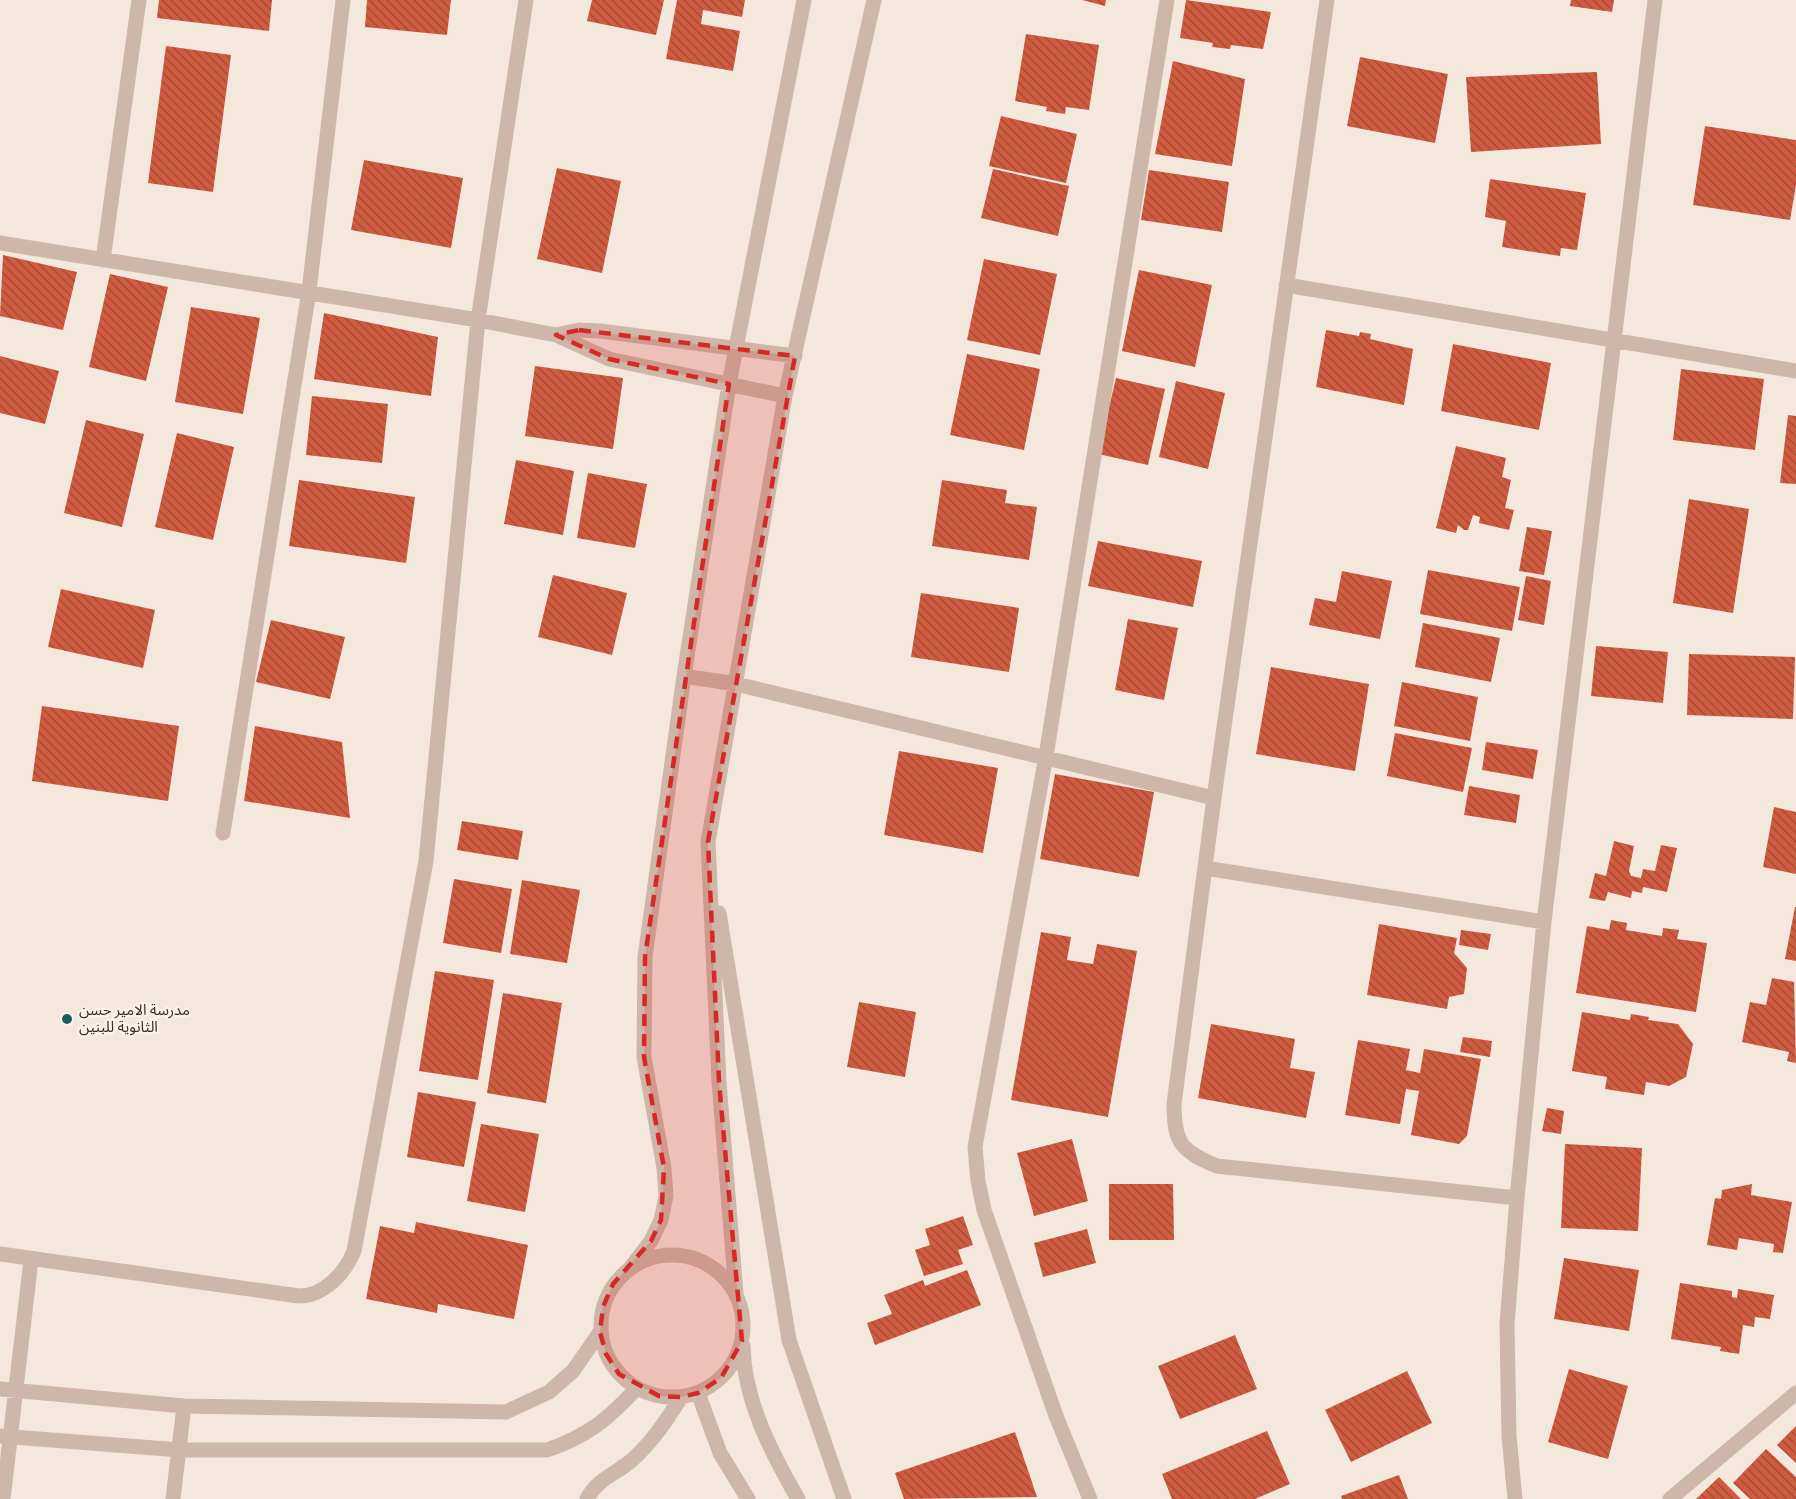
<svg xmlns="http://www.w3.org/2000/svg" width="1796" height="1499" viewBox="0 0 1796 1499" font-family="Signika,'Noto Sans Arabic',sans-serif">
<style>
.building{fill:url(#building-back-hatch)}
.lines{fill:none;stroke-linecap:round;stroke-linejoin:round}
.minor{stroke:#ceb7a8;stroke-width:15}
.marked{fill:#d62828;fill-opacity:0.2;stroke:#d62828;stroke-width:4.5;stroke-dasharray:12 8;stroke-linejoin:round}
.poi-dot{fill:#1a5f5f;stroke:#fbf3ea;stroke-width:2}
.labels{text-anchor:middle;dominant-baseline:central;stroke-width:4.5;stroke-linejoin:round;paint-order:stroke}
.poi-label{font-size:15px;fill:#3a2d29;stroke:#fbf3ea;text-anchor:start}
</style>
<defs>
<pattern id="building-back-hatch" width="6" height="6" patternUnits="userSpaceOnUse" patternTransform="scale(1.5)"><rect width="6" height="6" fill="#cf5c41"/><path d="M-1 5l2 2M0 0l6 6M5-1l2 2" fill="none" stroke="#a94c36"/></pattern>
</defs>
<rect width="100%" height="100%" fill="#f4e8dd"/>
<path class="building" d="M 159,0 L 272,0 L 269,31 L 157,18 Z
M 367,0 L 451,0 L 447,35 L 365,27 Z
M 592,0 L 664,0 L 656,35 L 587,21 Z
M 677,0 L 745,0 L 742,17 L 703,10 L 701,24 L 740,31 L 733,71 L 666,59 Z
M 1082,0 L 1106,0 L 1105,6 Z
M 1186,0 L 1271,12 L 1263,49 L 1231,45 L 1230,49 L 1212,47 L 1213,43 L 1180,38 Z
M 1571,0 L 1614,0 L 1612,12 L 1570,6 Z
M 1026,34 L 1099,45 L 1089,110 L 1066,107 L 1065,114 L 1046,111 L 1047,107 L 1015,101 Z
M 166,46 L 231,55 L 213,192 L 148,183 Z
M 1360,57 L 1448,74 L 1435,143 L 1347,126 Z
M 1173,61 L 1245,79 L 1232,166 L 1155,154 Z
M 1597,72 L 1601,144 L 1471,152 L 1466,77 Z
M 1001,116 L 1077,134 L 1066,183 L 989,166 Z
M 1705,126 L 1796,140 L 1796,185 L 1790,220 L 1693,205 Z
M 364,160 L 463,178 L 451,248 L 351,230 Z
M 557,168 L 621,181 L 602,273 L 537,259 Z
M 993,169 L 1069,186 L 1058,236 L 981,218 Z
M 1149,170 L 1229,182 L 1222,232 L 1141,220 Z
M 1490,179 L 1586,193 L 1577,250 L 1561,248 L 1560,256 L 1502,247 L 1506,221 L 1485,217 Z
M 3,255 L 77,272 L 63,330 L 0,316 Z
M 984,259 L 1057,274 L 1040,355 L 967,340 Z
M 1139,270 L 1212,285 L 1195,367 L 1122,351 Z
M 110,274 L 168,287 L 146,381 L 89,367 Z
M 191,307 L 260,318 L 243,414 L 175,402 Z
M 324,313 L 438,337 L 431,396 L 314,379 Z
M 1326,330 L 1359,336 L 1360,332 L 1371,334 L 1370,339 L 1413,349 L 1404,405 L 1316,387 Z
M 1453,344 L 1551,363 L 1539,430 L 1441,411 Z
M 967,354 L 1040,369 L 1024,450 L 950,435 Z
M 0,356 L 59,371 L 45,424 L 0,413 Z
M 535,366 L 623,378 L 613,449 L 525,436 Z
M 1681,369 L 1764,379 L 1755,450 L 1673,440 Z
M 1116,378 L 1165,389 L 1148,465 L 1098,454 Z
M 1176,381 L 1225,393 L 1208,469 L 1159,457 Z
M 312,396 L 388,404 L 382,463 L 306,455 Z
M 1788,415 L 1796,416 L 1796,484 L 1780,483 Z
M 86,420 L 144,434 L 122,527 L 64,513 Z
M 177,433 L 234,447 L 213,540 L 155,527 Z
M 1456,446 L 1506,458 L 1502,477 L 1511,480 L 1505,508 L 1514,510 L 1509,530 L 1479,523 L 1480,517 L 1473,515 L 1468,530 L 1464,530 L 1458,525 L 1456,533 L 1436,528 Z
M 516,460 L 574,471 L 563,535 L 504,524 Z
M 588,473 L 647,484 L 635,548 L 577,538 Z
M 299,480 L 415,497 L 406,563 L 289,546 Z
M 942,480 L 1007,490 L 1005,503 L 1037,507 L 1029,560 L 932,546 Z
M 1689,499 L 1749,509 L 1733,613 L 1673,603 Z
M 1527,527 L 1552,531 L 1544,575 L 1519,571 Z
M 1098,541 L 1202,561 L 1193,607 L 1088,586 Z
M 1428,570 L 1520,587 L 1512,631 L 1420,614 Z
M 1342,571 L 1392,581 L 1380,639 L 1309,625 L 1315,598 L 1336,602 Z
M 553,575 L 627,593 L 612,655 L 538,637 Z
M 1526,576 L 1551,581 L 1544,625 L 1518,620 Z
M 61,589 L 155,610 L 143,668 L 48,647 Z
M 921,593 L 1019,608 L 1009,672 L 911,657 Z
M 1128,619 L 1178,628 L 1164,700 L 1115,690 Z
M 271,620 L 345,637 L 330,699 L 256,682 Z
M 1423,623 L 1500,638 L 1491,682 L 1415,667 Z
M 1596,646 L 1668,652 L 1663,703 L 1591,696 Z
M 1689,654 L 1795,657 L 1793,719 L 1687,715 Z
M 1271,667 L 1369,684 L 1355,771 L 1256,754 Z
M 1402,682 L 1478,697 L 1470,741 L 1394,726 Z
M 42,706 L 179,726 L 168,801 L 32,781 Z
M 255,726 L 342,742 L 350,818 L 244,801 Z
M 1395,733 L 1472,748 L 1463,792 L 1387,776 Z
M 1486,742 L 1538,750 L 1533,779 L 1482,770 Z
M 899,751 L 998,768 L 983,853 L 884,835 Z
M 1055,774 L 1154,792 L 1139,877 L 1040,859 Z
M 1469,786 L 1520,795 L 1516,823 L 1464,815 Z
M 1774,807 L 1796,812 L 1796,874 L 1763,867 Z
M 462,821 L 523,831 L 518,860 L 457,850 Z
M 1614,841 L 1634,846 L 1629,871 L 1631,876 L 1641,878 L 1643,869 L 1655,871 L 1661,845 L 1677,848 L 1667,892 L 1643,887 L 1642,893 L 1632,891 L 1631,898 L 1608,892 L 1605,901 L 1589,898 L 1595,873 L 1606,876 Z
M 454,879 L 512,889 L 501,953 L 443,943 Z
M 522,880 L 580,890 L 567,963 L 510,954 Z
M 1795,907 L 1796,907 L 1796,961 L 1785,959 Z
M 1611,920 L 1627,923 L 1626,930 L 1662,936 L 1663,928 L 1679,930 L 1677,939 L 1707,943 L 1696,1012 L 1576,993 L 1587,926 L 1609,930 Z
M 1379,924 L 1457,938 L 1454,953 L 1467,968 L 1464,994 L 1449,997 L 1447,1009 L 1367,995 Z
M 1461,930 L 1491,934 L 1488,950 L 1459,945 Z
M 1041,932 L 1071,937 L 1067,960 L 1093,964 L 1097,944 L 1137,951 L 1108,1117 L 1011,1100 Z
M 435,971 L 494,980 L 478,1080 L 419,1071 Z
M 1772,978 L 1794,982 L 1796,1063 L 1787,1061 L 1789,1052 L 1742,1042 L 1750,1002 L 1766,1005 Z
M 503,993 L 562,1003 L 546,1103 L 487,1093 Z
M 859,1002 L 916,1012 L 905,1077 L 847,1067 Z
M 1582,1012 L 1630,1020 L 1631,1014 L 1649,1017 L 1648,1020 L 1678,1024 L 1693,1044 L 1686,1077 L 1669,1086 L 1646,1082 L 1644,1095 L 1605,1089 L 1607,1077 L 1572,1071 Z
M 1211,1024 L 1295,1039 L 1290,1068 L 1315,1072 L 1306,1118 L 1198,1098 Z
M 1463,1037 L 1492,1041 L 1490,1057 L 1460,1052 Z
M 1358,1040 L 1410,1049 L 1406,1070 L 1420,1073 L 1424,1049 L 1481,1059 L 1467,1136 L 1459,1144 L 1411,1135 L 1419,1091 L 1406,1089 L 1400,1124 L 1345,1115 Z
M 418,1092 L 476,1102 L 464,1167 L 407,1157 Z
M 1547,1108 L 1564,1111 L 1561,1134 L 1542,1131 Z
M 481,1124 L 539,1134 L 525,1212 L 467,1201 Z
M 1072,1139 L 1088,1201 L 1034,1216 L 1017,1153 Z
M 1565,1144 L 1642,1148 L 1638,1231 L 1561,1228 Z
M 1109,1184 L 1173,1184 L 1174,1240 L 1109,1240 Z
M 1752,1184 L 1751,1195 L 1792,1202 L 1783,1253 L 1773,1252 L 1774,1244 L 1739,1238 L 1737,1250 L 1707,1245 L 1715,1198 L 1721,1199 L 1722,1190 Z
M 963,1216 L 973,1245 L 958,1250 L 963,1264 L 924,1276 L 915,1250 L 930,1245 L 925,1229 Z
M 416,1222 L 528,1245 L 514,1319 L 438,1304 L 437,1313 L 366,1299 L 380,1226 L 414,1233 Z
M 1087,1229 L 1096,1263 L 1043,1277 L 1034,1243 Z
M 1564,1258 L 1639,1270 L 1629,1331 L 1554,1319 Z
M 967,1270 L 981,1305 L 875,1345 L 867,1323 L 892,1314 L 884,1295 L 923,1280 L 925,1286 Z
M 1680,1283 L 1732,1291 L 1732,1297 L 1737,1298 L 1738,1289 L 1774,1295 L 1770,1319 L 1755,1317 L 1754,1327 L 1743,1325 L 1739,1354 L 1720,1351 L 1721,1347 L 1671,1339 Z
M 1235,1335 L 1257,1389 L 1180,1419 L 1158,1366 Z
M 1569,1369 L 1628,1386 L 1608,1459 L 1548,1442 Z
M 1407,1371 L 1432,1423 L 1351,1462 L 1325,1410 Z
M 1796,1426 L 1796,1463 L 1777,1445 Z
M 1267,1431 L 1290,1484 L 1255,1499 L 1172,1499 L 1162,1474 Z
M 1015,1432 L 1037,1497 L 904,1499 L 895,1473 Z
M 1766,1449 L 1796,1477 L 1796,1499 L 1750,1499 L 1733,1483 Z
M 1399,1475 L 1408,1499 L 1342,1499 L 1341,1496 Z
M 1719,1477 L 1741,1499 L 1696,1499 Z"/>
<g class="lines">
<path class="minor" d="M 1327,0 L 1214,798 L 1174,1104 C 1174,1143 1181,1151 1217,1166 L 1517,1198
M 0,243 L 478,320 L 556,335 L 609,359 L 785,396
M 103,260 L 139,0
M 1286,285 L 1796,371
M 556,335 L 579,330 L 600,331 L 795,356
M 684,676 L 736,684 L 1214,798
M 223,833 L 309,291 L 343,0
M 1205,868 L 1544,922
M 719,913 L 789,1340 L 844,1499
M 0,1254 L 299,1296 C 324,1296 345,1273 354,1251 L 426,861 L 478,320 L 526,0
M601 1326a71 71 0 1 1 142 0a71 71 0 1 1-142 0Z
M 631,1267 L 651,1241 L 661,1220 L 666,1196 L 664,1168 L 644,1057 L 645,957 L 684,676 L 729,384 L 804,0
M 736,1294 L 719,1082 L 708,842 L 785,396 L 874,0
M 743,1346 C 744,1400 771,1452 798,1499
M 0,1389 L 184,1406 L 506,1412 L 549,1392 L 573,1371 L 600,1332
M 698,1393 L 720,1453 L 748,1499
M 0,1436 L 180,1450 L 547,1450 C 588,1436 608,1419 637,1388
M 3,1499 L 31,1260
M 173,1499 L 184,1406
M 587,1499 C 597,1479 616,1474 632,1460 C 653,1441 667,1420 681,1397
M 1090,1499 L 1056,1416 L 984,1210 L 978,1181 L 975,1147 L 1046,756 L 1167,0
M 1515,1499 L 1509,1436 L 1507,1324 L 1517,1198 L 1544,922 L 1655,0
M 1670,1499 L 1796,1393"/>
</g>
<path class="marked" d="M 579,330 L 795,356 L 708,842 L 719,1082 L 742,1341 L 721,1378 L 698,1393 L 681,1397 L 659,1396 L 619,1374 L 606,1354 L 600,1332 L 603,1307 L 613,1284 L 651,1241 L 661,1220 L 664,1168 L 644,1057 L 645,957 L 729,384 L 609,359 L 556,335 Z"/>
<circle class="poi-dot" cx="67" cy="1019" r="6"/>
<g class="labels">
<g class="poi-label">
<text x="79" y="1010">مدرسة الامير حسن<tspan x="79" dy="17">الثانوية للبنين</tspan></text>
</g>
</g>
</svg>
